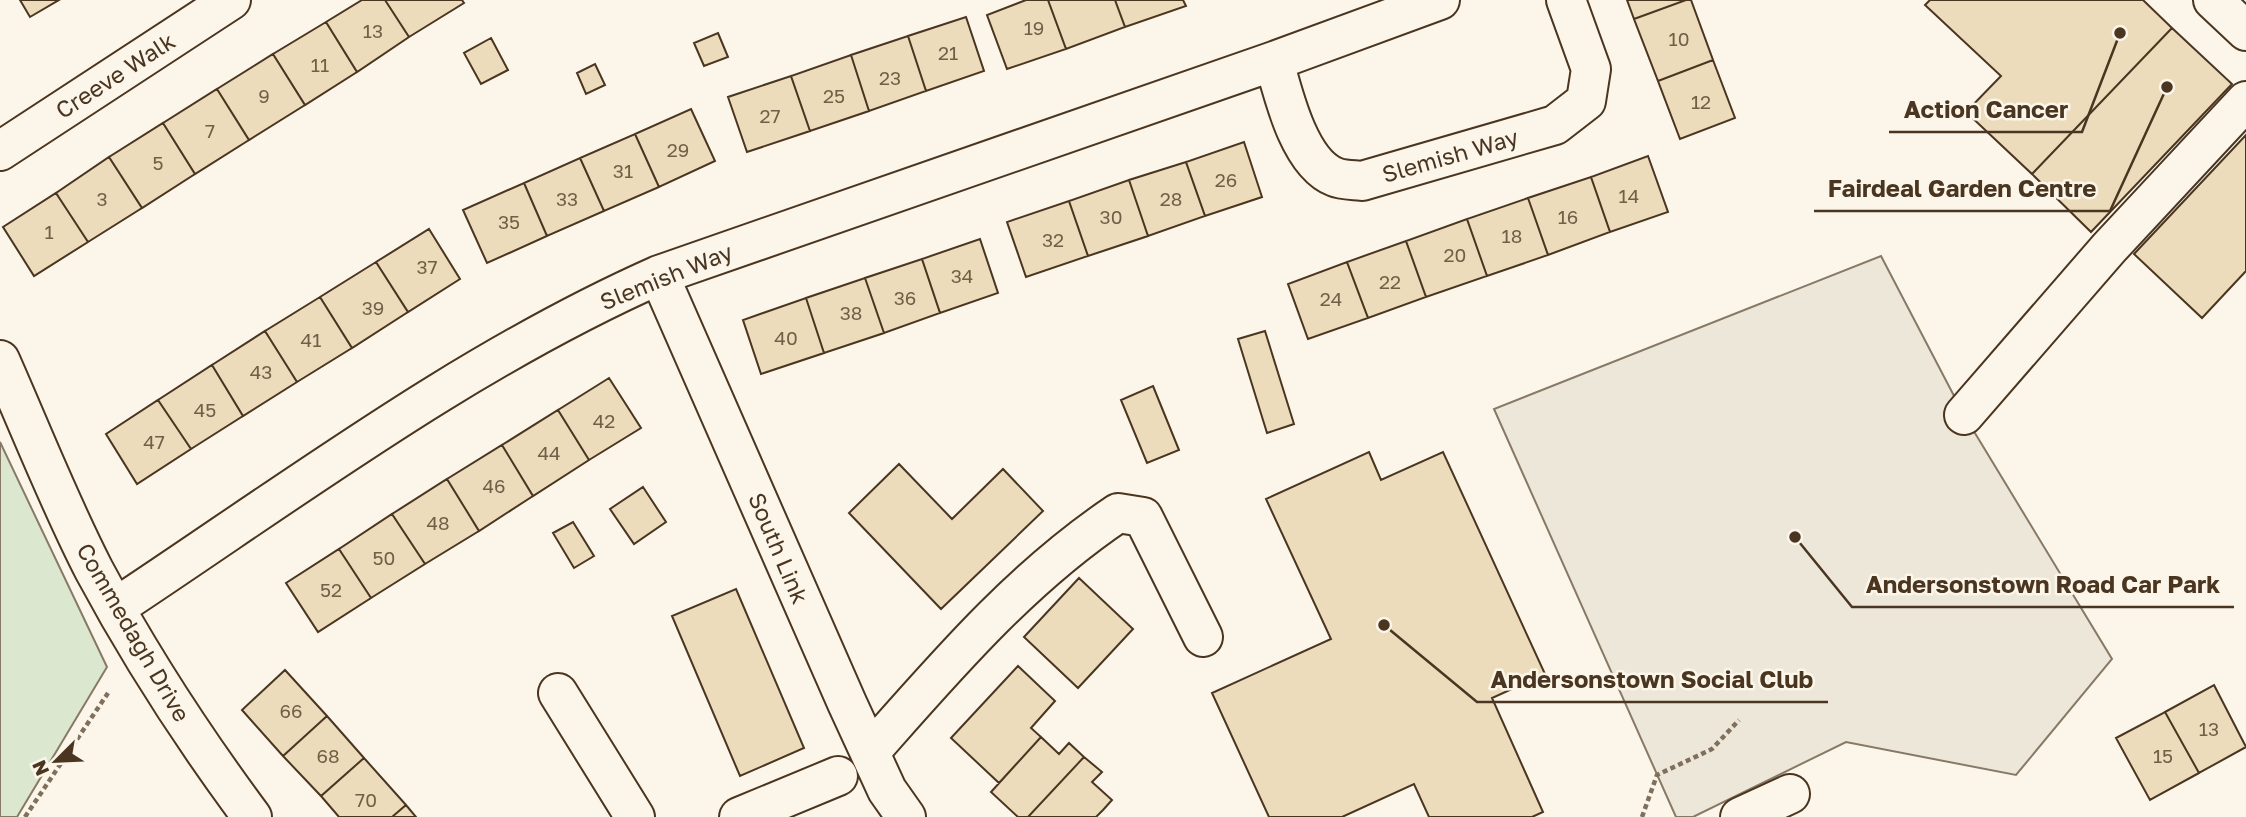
<svg xmlns="http://www.w3.org/2000/svg" width="2246" height="817" viewBox="0 0 2246 817" font-family="'Golos Text',sans-serif">
<style>
.green{fill:#dce7d0;stroke:#887966;stroke-width:2}
.parking{fill:#ede7d9;stroke:#887966;stroke-width:2}
.building{fill:#ecdcbc;stroke:#4a3520;stroke-width:2}
.lines{fill:none;stroke-linecap:round;stroke-linejoin:round}
.minor-casing{stroke:#4a3520;stroke-width:42}
.path{stroke:#7f6f5c;stroke-width:4.5;stroke-dasharray:5 3.5;stroke-linecap:butt}
.minor{stroke:#fbf6e9;stroke-width:38}
.labels{text-anchor:middle;dominant-baseline:central;stroke-width:5;stroke-linejoin:round;paint-order:stroke}
.number-label{font-size:19px;fill:#725f47}
.street-label{font-size:23px;fill:#4a3520;stroke:#fbf6e9}
.leader{fill:none;stroke:#4a3520;stroke-width:2.5}
.callout-dot{fill:#4a3520;stroke:#fbf6e9;stroke-width:2.5}
.callout-label{font-size:24px;text-anchor:middle;font-weight:bold;fill:#4a3520;stroke:#fbf6e9;stroke-width:5;stroke-linejoin:round;paint-order:stroke}
</style>
<rect width="100%" height="100%" fill="#fbf6e9"/>
<path class="green" d="M 0,442 L 107,667 L 17,817 L 0,817 Z"/>
<path class="parking" d="M 1881,256 L 1964,415 L 2112,659 L 2016,775 L 1846,742 L 1693,817 L 1676,817 L 1494,409 Z"/>
<path class="building" d="M 20,0 L 59,0 L 30,17 Z
M 362,0 L 385,0 L 409,37 L 357,72 L 326,22 Z
M 385,0 L 462,0 L 464,3 L 409,37 Z
M 1026,0 L 1048,0 L 1066,49 L 1007,69 L 987,15 Z
M 1048,0 L 1115,0 L 1125,27 L 1066,49 Z
M 1115,0 L 1183,0 L 1186,6 L 1125,27 Z
M 1627,0 L 1686,0 L 1634,19 Z
M 1686,0 L 1691,0 L 1713,60 L 1658,81 L 1634,19 Z
M 1930,0 L 2143,0 L 2172,28 L 2032,174 L 1966,112 L 2001,76 L 1925,5 Z
M 966,17 L 984,71 L 926,91 L 908,36 Z
M 326,22 L 357,72 L 305,105 L 273,54 Z
M 2172,28 L 2232,84 L 2091,232 L 2032,174 Z
M 718,33 L 728,57 L 704,66 L 694,43 Z
M 908,36 L 926,91 L 869,111 L 851,55 Z
M 491,38 L 508,70 L 481,84 L 464,53 Z
M 273,54 L 305,105 L 249,140 L 217,89 Z
M 851,55 L 869,111 L 810,131 L 791,76 Z
M 1713,60 L 1735,118 L 1680,139 L 1658,81 Z
M 595,64 L 605,85 L 586,94 L 577,73 Z
M 791,76 L 810,131 L 747,152 L 728,97 Z
M 217,89 L 249,140 L 195,174 L 163,123 Z
M 691,109 L 715,161 L 659,187 L 635,134 Z
M 163,123 L 195,174 L 142,208 L 109,157 Z
M 635,134 L 659,187 L 604,211 L 580,158 Z
M 2246,135 L 2246,271 L 2202,318 L 2134,254 Z
M 1244,142 L 1262,197 L 1205,216 L 1186,162 Z
M 1648,156 L 1668,212 L 1610,232 L 1591,177 Z
M 109,157 L 142,208 L 88,242 L 56,193 Z
M 580,158 L 604,211 L 547,236 L 524,183 Z
M 1186,162 L 1205,216 L 1148,236 L 1129,180 Z
M 1591,177 L 1610,232 L 1548,255 L 1528,198 Z
M 1129,180 L 1148,236 L 1088,256 L 1069,201 Z
M 524,183 L 547,236 L 487,263 L 463,210 Z
M 56,193 L 88,242 L 34,276 L 3,227 Z
M 1528,198 L 1548,255 L 1487,276 L 1467,219 Z
M 1069,201 L 1088,256 L 1026,277 L 1007,222 Z
M 1467,219 L 1487,276 L 1426,297 L 1406,241 Z
M 429,229 L 460,279 L 408,312 L 376,262 Z
M 980,239 L 998,293 L 940,313 L 922,259 Z
M 1406,241 L 1426,297 L 1368,318 L 1347,262 Z
M 922,259 L 940,313 L 884,333 L 865,278 Z
M 376,262 L 408,312 L 352,348 L 320,297 Z
M 1347,262 L 1368,318 L 1308,339 L 1288,284 Z
M 865,278 L 884,333 L 824,353 L 806,298 Z
M 320,297 L 352,348 L 297,382 L 265,331 Z
M 806,298 L 824,353 L 761,374 L 743,320 Z
M 265,331 L 297,382 L 243,416 L 212,365 Z
M 1265,331 L 1294,424 L 1267,433 L 1238,339 Z
M 212,365 L 243,416 L 191,449 L 158,400 Z
M 609,378 L 641,428 L 589,460 L 558,410 Z
M 1153,386 L 1179,450 L 1147,463 L 1121,400 Z
M 158,400 L 191,449 L 137,484 L 106,434 Z
M 558,410 L 589,460 L 533,496 L 502,445 Z
M 502,445 L 533,496 L 479,531 L 447,479 Z
M 1369,452 L 1381,480 L 1443,452 L 1545,674 L 1492,698 L 1543,812 L 1532,817 L 1429,817 L 1414,784 L 1342,817 L 1269,817 L 1212,693 L 1331,639 L 1266,499 Z
M 899,464 L 952,519 L 1003,469 L 1043,511 L 941,609 L 849,513 Z
M 447,479 L 479,531 L 425,564 L 392,514 Z
M 643,487 L 666,522 L 634,544 L 610,509 Z
M 392,514 L 425,564 L 371,598 L 339,549 Z
M 573,522 L 594,556 L 574,568 L 553,533 Z
M 339,549 L 371,598 L 318,632 L 286,583 Z
M 1079,578 L 1133,629 L 1078,688 L 1024,637 Z
M 736,589 L 804,748 L 740,776 L 672,616 Z
M 1018,666 L 1055,701 L 1031,728 L 1041,737 L 999,783 L 951,738 Z
M 285,670 L 327,716 L 283,756 L 242,710 Z
M 2214,685 L 2246,747 L 2199,773 L 2165,712 Z
M 2165,712 L 2199,773 L 2150,800 L 2116,738 Z
M 327,716 L 364,758 L 321,796 L 283,756 Z
M 1041,737 L 1059,754 L 1069,743 L 1084,757 L 1028,817 L 1018,817 L 991,792 Z
M 1084,757 L 1102,772 L 1092,782 L 1112,800 L 1103,810 L 1096,817 L 1028,817 Z
M 364,758 L 406,805 L 392,817 L 339,817 L 321,796 Z
M 406,805 L 416,817 L 392,817 Z"/>
<g class="lines">
<defs>
<path id="minor" d="M 2213,0 L 2246,31
M 1274,61 C 1283,94 1299,163 1335,177 C 1342,180 1354,180 1362,181 L 1555,125 L 1586,101 L 1591,69 L 1566,0
M 0,151 L 231,0
M 659,275 L 847,703 L 887,790 L 906,817
M 0,360 C 31,430 59,502 94,570 C 140,656 194,739 252,817
M 1964,415 L 2109,248 L 2246,101
M 115,608 C 292,491 465,361 659,275 L 1274,61 L 1440,0
M 558,693 L 635,817
M 870,752 C 946,666 1021,578 1118,513 L 1143,517 L 1203,637
M 739,817 L 838,776
M 1740,817 L 1790,794"/>
</defs>
<use href="#minor" class="minor-casing"/>
<path class="path" d="M 25,817 L 108,693
M 1642,817 L 1657,775 L 1712,749 L 1739,720"/>
<use href="#minor" class="minor"/>
</g>
<g class="labels">
<g class="number-label">
<text x="1034" y="27">19</text>
<text x="373" y="30">13</text>
<text x="1679" y="38">10</text>
<text x="948" y="52">21</text>
<text x="320" y="64">11</text>
<text x="890" y="77">23</text>
<text x="264" y="95">9</text>
<text x="834" y="95">25</text>
<text x="1701" y="101">12</text>
<text x="770" y="115">27</text>
<text x="210" y="130">7</text>
<text x="678" y="149">29</text>
<text x="158" y="162">5</text>
<text x="623" y="170">31</text>
<text x="1226" y="179">26</text>
<text x="1629" y="195">14</text>
<text x="102" y="198">3</text>
<text x="567" y="198">33</text>
<text x="1171" y="198">28</text>
<text x="1111" y="216">30</text>
<text x="1568" y="216">16</text>
<text x="509" y="221">35</text>
<text x="49" y="231">1</text>
<text x="1512" y="235">18</text>
<text x="1053" y="239">32</text>
<text x="1455" y="254">20</text>
<text x="427" y="266">37</text>
<text x="962" y="275">34</text>
<text x="1390" y="281">22</text>
<text x="905" y="297">36</text>
<text x="1331" y="298">24</text>
<text x="373" y="307">39</text>
<text x="851" y="312">38</text>
<text x="786" y="337">40</text>
<text x="311" y="339">41</text>
<text x="261" y="371">43</text>
<text x="205" y="409">45</text>
<text x="604" y="420">42</text>
<text x="154" y="441">47</text>
<text x="549" y="452">44</text>
<text x="494" y="485">46</text>
<text x="438" y="522">48</text>
<text x="384" y="557">50</text>
<text x="331" y="589">52</text>
<text x="291" y="710">66</text>
<text x="2209" y="728">13</text>
<text x="328" y="755">68</text>
<text x="2163" y="755">15</text>
<text x="366" y="799">70</text>
</g>
<g class="street-label">
<text transform="translate(115 75) rotate(-33)">Creeve Walk</text>
<text transform="translate(1450 155) rotate(-16)">Slemish Way</text>
<text transform="translate(666 276) rotate(-22)">Slemish Way</text>
<text transform="translate(779 548) rotate(67)">South Link</text>
<text transform="translate(134 632) rotate(60)">Commedagh Drive</text>
</g>
</g>
<path class="leader" d="M2120 33L2082 132H1889M2167 87L2110 211H1814M1795 537L1852 607H2234M1384 625L1477 702H1828"/>
<g class="callout-dot">
<circle cx="2120" cy="33" r="7"/>
<circle cx="2167" cy="87" r="7"/>
<circle cx="1795" cy="537" r="7"/>
<circle cx="1384" cy="625" r="7"/>
</g>
<g class="callout-label">
<text x="1986" y="118">Action Cancer</text>
<text x="1962" y="197">Fairdeal Garden Centre</text>
<text x="2043" y="593">Andersonstown Road Car Park</text>
<text x="1652" y="688">Andersonstown Social Club</text>
</g>
<g transform="translate(56 761) rotate(246)" stroke="#fbf6e9" stroke-width="5" paint-order="stroke">
<path d="M0-5L12 26L0 18L-12 26Z" fill="#4a3520"/>
<text y="-10" font-size="19" font-weight="bold" text-anchor="middle" fill="#4a3520">N</text>
</g>
</svg>
